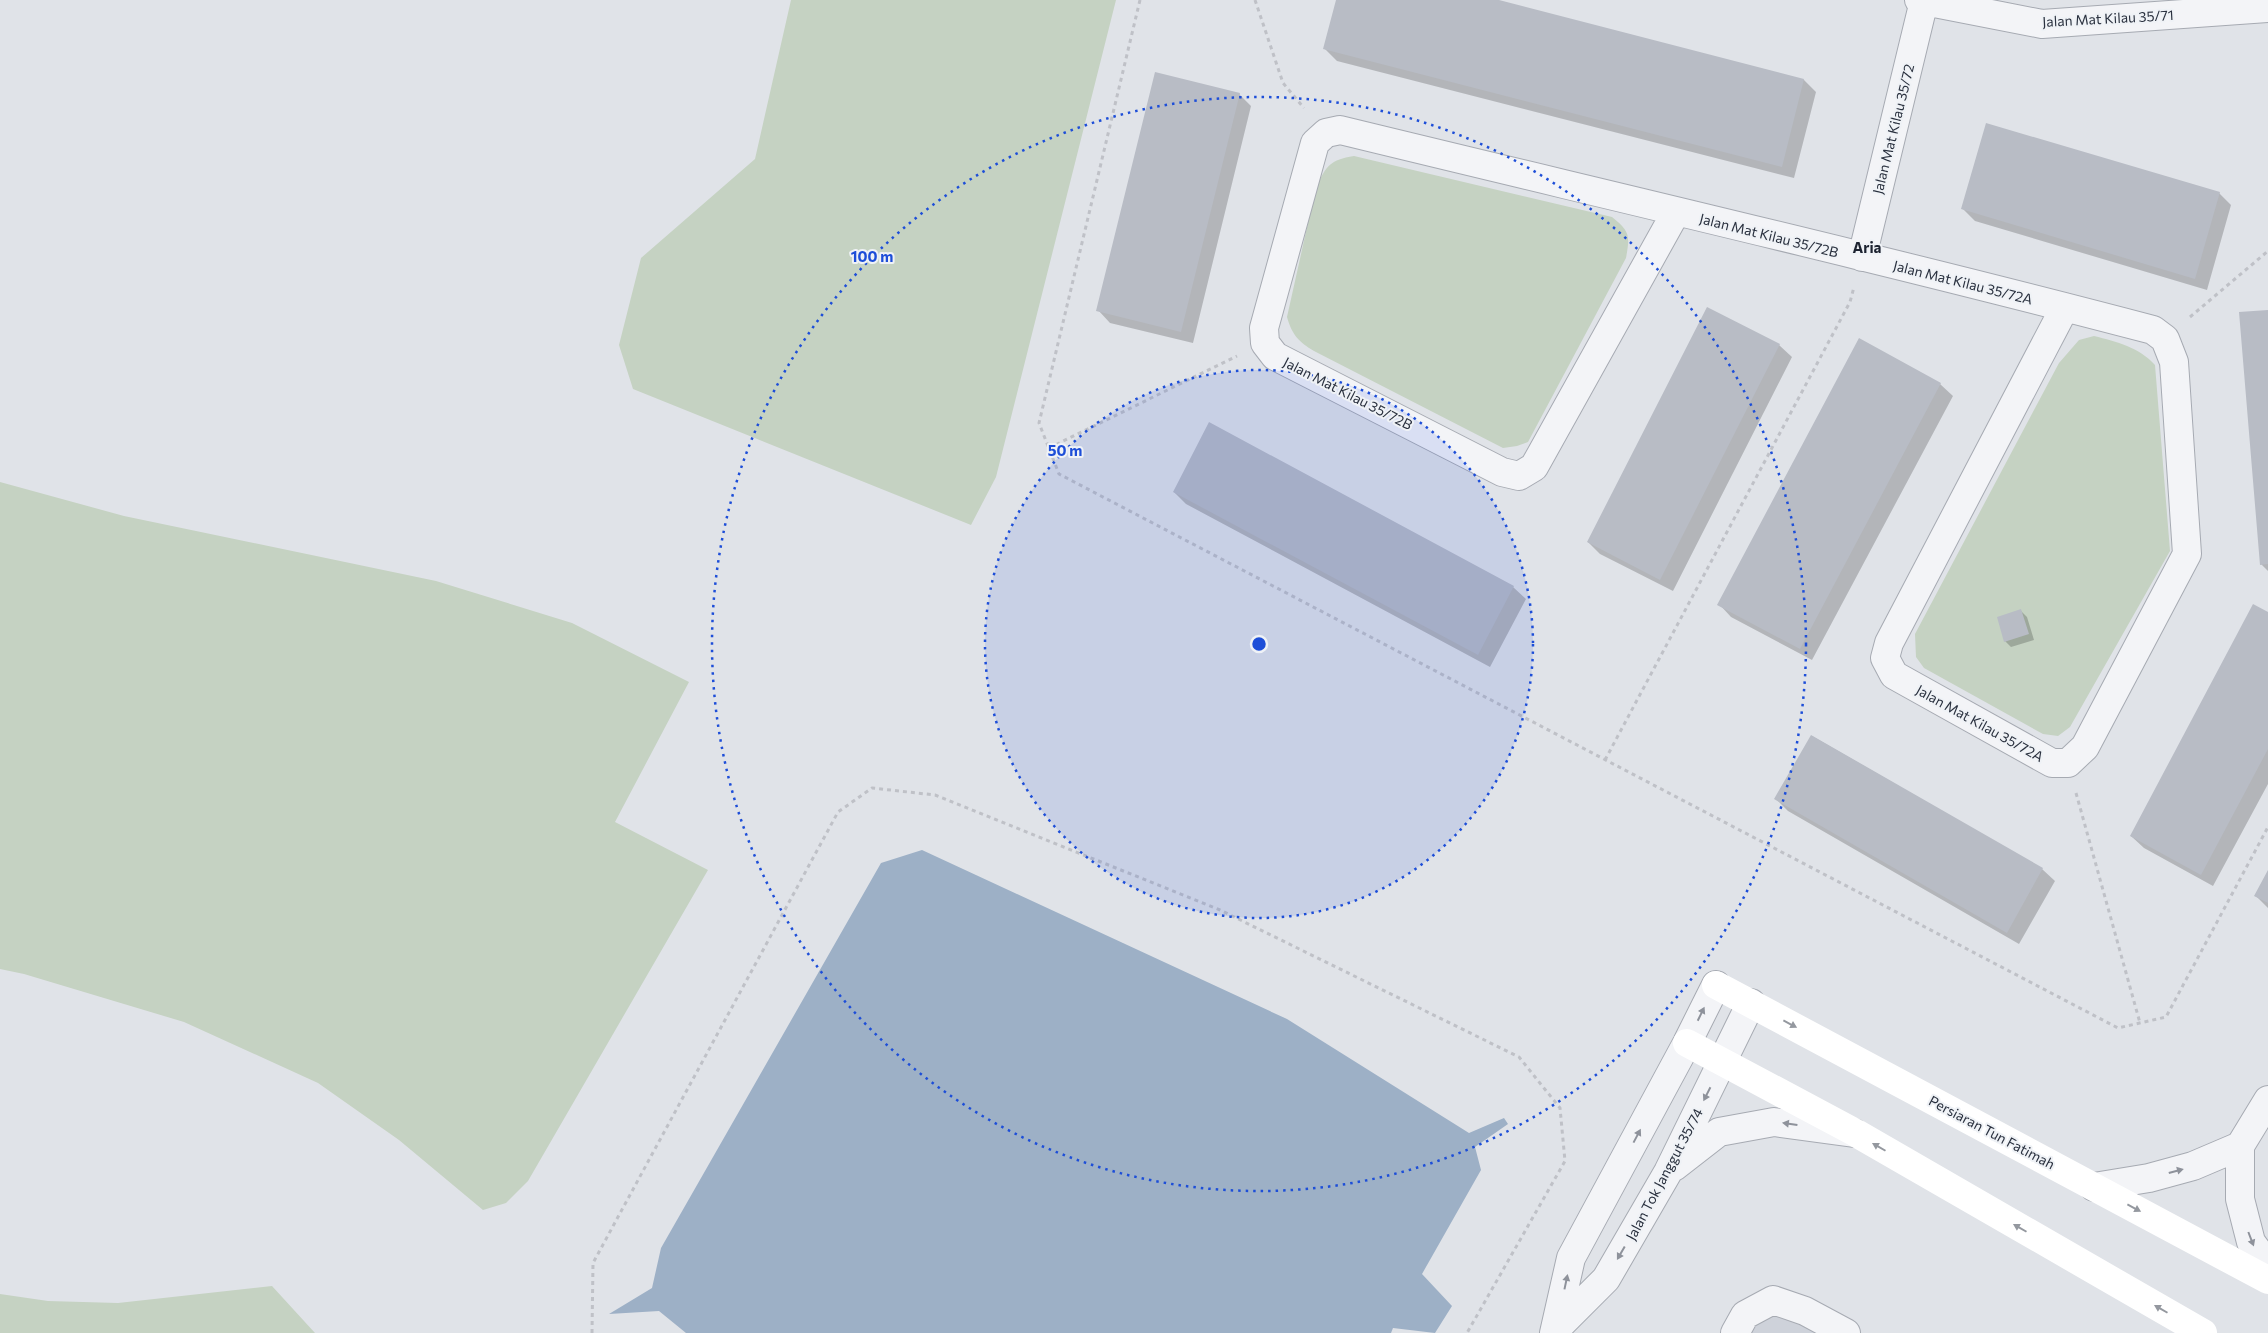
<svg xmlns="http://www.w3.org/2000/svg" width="2268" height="1333" viewBox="0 0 2268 1333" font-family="Commissioner,sans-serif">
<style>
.built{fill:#ced2da}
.green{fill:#c5d2c2}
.water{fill:#9db0c6}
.shadow{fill:#0003}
.building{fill:#b8bcc5}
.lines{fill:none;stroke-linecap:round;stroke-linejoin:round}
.street-casing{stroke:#a6aab2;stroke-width:30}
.path{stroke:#bfc1c7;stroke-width:3;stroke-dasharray:4 4;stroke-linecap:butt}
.street{stroke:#f3f4f7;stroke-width:28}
.secondary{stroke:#fff;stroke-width:28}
.oneway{fill:#8e929b}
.oneway2{fill:#94989f}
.ring{fill:none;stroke:#1d4ed8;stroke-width:2.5;stroke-dasharray:2.5 5}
.labels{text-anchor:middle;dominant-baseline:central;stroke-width:4;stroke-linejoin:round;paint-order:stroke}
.street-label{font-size:14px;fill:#2a313f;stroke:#eff2f6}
.neighbourhood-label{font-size:15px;font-weight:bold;fill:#1c2230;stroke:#eff2f6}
.centre{fill:#1d4ed8;stroke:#eff2f6;stroke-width:2.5}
.ring-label{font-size:15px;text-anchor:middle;font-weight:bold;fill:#1d4ed8;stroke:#eff2f6;stroke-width:4;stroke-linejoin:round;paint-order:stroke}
</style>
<rect width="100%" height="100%" fill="#e0e3e8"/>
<path class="built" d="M 1775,1314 L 1800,1323 L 1819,1333 L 1750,1333 L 1756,1322 Z"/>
<path class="green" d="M 791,0 L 1116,0 L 996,477 L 971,525 L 633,389 L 619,345 L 641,258 L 755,159 Z
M 1354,156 L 1612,217 C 1630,231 1630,236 1626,258 L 1528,442 L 1517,446 L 1503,448 L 1314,351 C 1299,342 1292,335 1287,317 L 1316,187 C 1327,165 1330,160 1354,156 Z
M 2094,336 C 2117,342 2139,347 2155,365 L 2170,551 L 2070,727 L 2058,736 L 2043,734 L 1924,668 L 1916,657 L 1915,634 L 2059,363 L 2079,340 Z
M 0,482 L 124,516 L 436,581 L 572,623 L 689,682 L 615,822 L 708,870 L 528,1181 L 506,1203 L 483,1210 L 399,1140 L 318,1083 L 184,1022 L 24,974 L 0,969 Z
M 272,1286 L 315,1333 L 0,1333 L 0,1294 L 48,1301 L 118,1303 Z"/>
<path class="water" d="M 922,850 L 1287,1019 L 1469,1133 L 1504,1118 L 1508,1124 L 1475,1147 L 1481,1170 L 1422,1274 L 1452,1306 L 1435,1333 L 1393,1328 L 1391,1333 L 686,1333 L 659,1311 L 609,1314 L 652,1288 L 661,1248 L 881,863 Z"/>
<path class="shadow" d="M 1337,0 L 1493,0 L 1804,80 L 1816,92 L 1794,178 L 1337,61 L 1325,49 Z
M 1239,94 L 1251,106 L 1193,343 L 1110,323 L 1098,310 Z
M 2219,193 L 2231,205 L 2207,290 L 1975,221 L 1963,209 Z
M 2268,311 L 2268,571 L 2261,564 Z
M 1779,345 L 1792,357 L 1673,591 L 1600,554 L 1588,542 Z
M 1940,384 L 1953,396 L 1812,660 L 1731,617 L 1719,604 Z
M 1174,492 L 1513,587 L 1526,599 L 1490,667 L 1186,504 Z
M 2021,611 L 2027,617 L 2034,640 L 2011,647 L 2005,641 Z
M 2268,613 L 2268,784 L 2213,886 L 2144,848 L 2131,836 Z
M 1812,736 L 2042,869 L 2055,881 L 2019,944 L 1788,811 L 1776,799 Z
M 2268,872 L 2268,908 L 2256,896 Z"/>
<path class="building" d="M 1336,0 L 1499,0 L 1804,79 L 1782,167 L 1323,49 Z
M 1155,72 L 1240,93 L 1181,332 L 1096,311 Z
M 1986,123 L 2220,192 L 2195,279 L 1961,209 Z
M 1707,307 L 1780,344 L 1660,580 L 1587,542 Z
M 2268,310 L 2268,564 L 2260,565 L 2239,312 Z
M 1859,338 L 1941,383 L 1800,649 L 1717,605 Z
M 1209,422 L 1514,586 L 1478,655 L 1173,492 Z
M 2253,604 L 2268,612 L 2268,749 L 2201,875 L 2130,836 Z
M 2021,609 L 2029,634 L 2004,642 L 1997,617 Z
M 1811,735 L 2043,868 L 2007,933 L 1774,799 Z
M 2268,870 L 2268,903 L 2254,896 Z"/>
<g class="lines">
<defs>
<path id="street" d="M 1919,0 L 2042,24 L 2268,8
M 1676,212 L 1534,467 L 1519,476 L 1502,472 L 1275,356 L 1265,343 L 1264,328 L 1315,143 L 1326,133 L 1340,130 C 1611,196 1883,259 2153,330 L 2165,339 L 2174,362 L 2187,554 L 2085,747 L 2068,763 L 2052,763 L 1894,675 L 1885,658 L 1889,643 L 2065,307
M 1862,257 L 1924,1
M 2240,1146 L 2268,1100
M 1674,1167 L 1719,1132 L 1774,1122 L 1854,1133
M 2094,1187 L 2149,1178 L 2193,1166 L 2240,1146 L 2240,1199 L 2251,1242 L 2268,1265
M 1556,1329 L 1606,1279 L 1668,1172 L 1751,1003
M 1554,1333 L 1571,1258 L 1687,1043 L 1716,985
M 1735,1333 L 1745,1315 L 1773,1300 L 1805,1311 L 1846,1333"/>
</defs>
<use href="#street" class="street-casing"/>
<path class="path" d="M 1140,0 L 1039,423 L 1059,474 L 2118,1028 L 2166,1017 L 2268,827
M 1255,0 L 1283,83 L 1304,108
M 2190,317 L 2268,251
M 1049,448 L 1237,356
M 1605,760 L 1850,302 L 1854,287
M 2076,793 L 2140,1023
M 592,1333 L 593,1263 L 838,812 L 872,788 L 935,795 L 1220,910 L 1519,1057 L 1560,1108 L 1565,1161 L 1467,1333"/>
<use href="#street" class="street"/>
<path class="secondary" d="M 1716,985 L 2268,1280
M 1687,1043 L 1856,1133 L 2203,1333"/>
</g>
<defs><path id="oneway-solid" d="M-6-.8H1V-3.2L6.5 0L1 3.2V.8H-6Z" transform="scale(1.25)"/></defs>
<g class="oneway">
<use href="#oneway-solid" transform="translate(1701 1014) rotate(-64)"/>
<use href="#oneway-solid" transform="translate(1707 1094) rotate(117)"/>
<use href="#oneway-solid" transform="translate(1790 1124) rotate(-172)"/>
<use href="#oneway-solid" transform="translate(1637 1136) rotate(-62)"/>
<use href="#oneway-solid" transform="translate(2176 1171) rotate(-15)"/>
<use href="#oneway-solid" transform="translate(2251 1239) rotate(69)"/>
<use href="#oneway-solid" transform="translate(1621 1253) rotate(120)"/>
<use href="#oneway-solid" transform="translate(1566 1282) rotate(-78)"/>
</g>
<g class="oneway2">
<use href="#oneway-solid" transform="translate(1790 1024) rotate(28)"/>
<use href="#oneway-solid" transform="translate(1879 1147) rotate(-150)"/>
<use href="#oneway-solid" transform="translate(2134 1208) rotate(28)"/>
<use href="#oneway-solid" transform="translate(2020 1228) rotate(-150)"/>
<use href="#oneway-solid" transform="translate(2161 1309) rotate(-150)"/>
</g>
<circle cx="1259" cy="644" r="274" fill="#1d4ed8" fill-opacity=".12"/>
<g class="ring">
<circle cx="1259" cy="644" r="274"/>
<circle cx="1259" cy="644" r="547"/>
</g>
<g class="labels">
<g class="street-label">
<text transform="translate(2108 18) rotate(-3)">Jalan Mat Kilau 35/71</text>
<text transform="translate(1893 129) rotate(-76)">Jalan Mat Kilau 35/72</text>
<text transform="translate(1769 235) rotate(14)">Jalan Mat Kilau 35/72B</text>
<text transform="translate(1963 282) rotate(14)">Jalan Mat Kilau 35/72A</text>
<text transform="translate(1348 393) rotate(27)">Jalan Mat Kilau 35/72B</text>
<text transform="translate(1980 723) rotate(29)">Jalan Mat Kilau 35/72A</text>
<text transform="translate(1992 1132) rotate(28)">Persiaran Tun Fatimah</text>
<text transform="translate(1664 1174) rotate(-62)">Jalan Tok Janggut 35/74</text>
</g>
<g class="neighbourhood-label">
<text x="1867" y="247">Aria</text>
</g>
</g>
<circle cx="1259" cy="644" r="8" class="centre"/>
<g class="ring-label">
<text x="872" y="262">100 m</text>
<text x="1065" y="456">50 m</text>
</g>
</svg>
